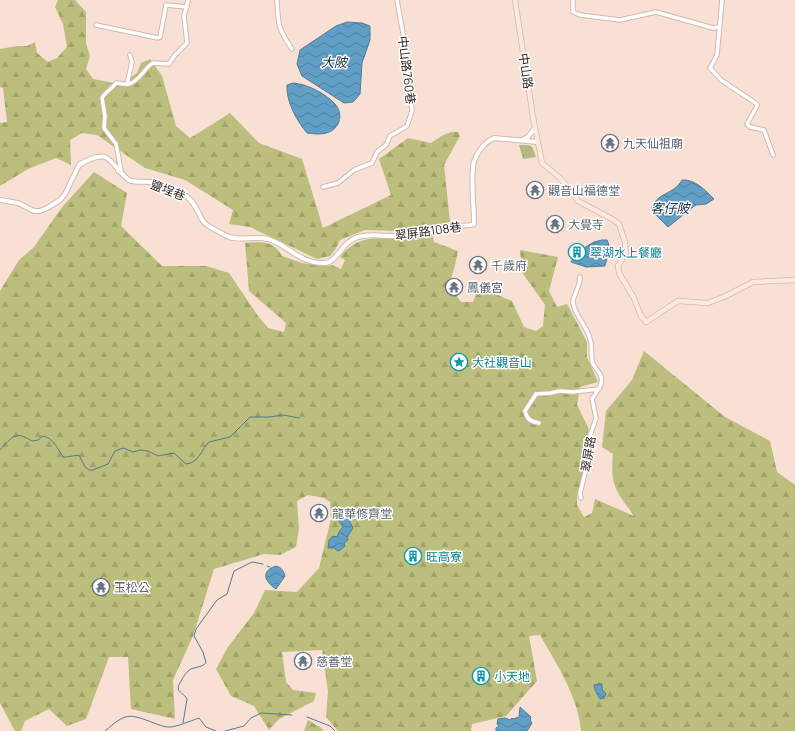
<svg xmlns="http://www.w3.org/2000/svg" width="795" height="731" viewBox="0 0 795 731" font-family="Manrope,'Noto Sans TC',sans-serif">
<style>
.grass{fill:url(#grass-tufts)}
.forest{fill:url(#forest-firs)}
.water{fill:url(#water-waves);stroke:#527b94}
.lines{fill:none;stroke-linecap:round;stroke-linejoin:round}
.stream{stroke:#527b94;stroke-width:1}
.minor-casing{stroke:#d0b9ae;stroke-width:5.5}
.tertiary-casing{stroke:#d0b9ae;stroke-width:6}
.secondary-casing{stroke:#d0b9ae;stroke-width:6}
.minor{stroke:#fff;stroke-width:3.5}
.tertiary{stroke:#fff;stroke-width:4}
.secondary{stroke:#fce8dd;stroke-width:4.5}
.labels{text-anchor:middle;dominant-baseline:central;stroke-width:3;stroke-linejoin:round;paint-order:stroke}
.street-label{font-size:12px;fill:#2f2621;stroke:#fff}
.worship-label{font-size:12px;fill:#5b616d;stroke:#fff;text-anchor:start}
.culture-label{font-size:12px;fill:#0d838f;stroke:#fff;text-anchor:start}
.water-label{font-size:13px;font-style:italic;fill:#122f3f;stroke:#fff}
</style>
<defs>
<pattern id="grass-tufts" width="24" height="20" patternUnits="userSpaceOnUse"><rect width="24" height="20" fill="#b6b884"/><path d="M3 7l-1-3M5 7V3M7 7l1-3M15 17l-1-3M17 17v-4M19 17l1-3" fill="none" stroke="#94956c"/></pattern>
<pattern id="forest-firs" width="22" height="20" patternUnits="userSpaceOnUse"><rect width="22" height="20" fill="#bbbe7c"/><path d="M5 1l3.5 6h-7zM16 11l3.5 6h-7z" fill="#a1a36b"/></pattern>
<pattern id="water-waves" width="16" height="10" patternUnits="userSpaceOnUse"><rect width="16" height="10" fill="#619fc6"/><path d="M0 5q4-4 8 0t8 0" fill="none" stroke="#5081a0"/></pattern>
</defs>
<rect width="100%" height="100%" fill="#f9e0d4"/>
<path class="grass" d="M 519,145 C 532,145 532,144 536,157 L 523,159 Z"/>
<path class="forest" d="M 58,0 L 75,0 L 86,12 L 86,43 L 90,56 L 86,69 L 93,79 L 120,84 L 137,73 L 141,63 L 150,59 L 162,76 L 176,126 L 190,138 L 200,132 L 230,113 L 259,143 L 302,159 L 323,228 L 391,195 L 379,159 L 408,138 L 431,143 C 439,138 448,130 458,132 L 460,136 L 444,165 L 450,222 L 396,231 L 365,230 L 340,240 L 335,250 L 330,256 L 317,259 L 250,227 L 229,224 L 233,210 L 185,180 L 145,168 L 97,135 L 82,133 L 70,140 L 71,165 L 56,158 L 28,169 L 0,186 L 0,123 L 7,122 L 3,88 L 0,87 L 0,49 L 17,46 L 27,46 L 35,42 L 37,53 L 48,62 L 57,58 L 67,47 L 63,24 L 55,7 Z
M 94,172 L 127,193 L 121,226 L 162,266 L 206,266 L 229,273 L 258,316 L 268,328 L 284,332 L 286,323 L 249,291 L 245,243 C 261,242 273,240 282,256 L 302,263 L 325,266 L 332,265 L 341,269 L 345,260 L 340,257 C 361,230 385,241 414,238 C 421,237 426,233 432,234 L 434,242 L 458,251 L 455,265 L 449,286 L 461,302 L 473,302 L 479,287 L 512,301 L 524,327 L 536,331 L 543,326 L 545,305 L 522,272 L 520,250 L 558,257 L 549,291 L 557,307 L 567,304 L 587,342 L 587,357 L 598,382 L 580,387 L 577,405 L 589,429 L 584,447 L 586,459 L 577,497 L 577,505 L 584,517 L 592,513 L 595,499 L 634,516 C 616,490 610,487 613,454 L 602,447 L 606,411 L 632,380 L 644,351 L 725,417 L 770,441 L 777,472 L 795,485 L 795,731 L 581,731 C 578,696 557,665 540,635 L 529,636 L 537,681 L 506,716 L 472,724 L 471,731 L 338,731 L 326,717 L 328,691 L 322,650 L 282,652 L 286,682 L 293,690 L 316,693 L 314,701 L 279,719 L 269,730 L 254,706 L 231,696 L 216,669 L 228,647 L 254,613 L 265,590 L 297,592 L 319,568 L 331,519 L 330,502 L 324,498 L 308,495 L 297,501 L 299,528 L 296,547 L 280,555 L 264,554 L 214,569 L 193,636 L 173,680 L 175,719 L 131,709 L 128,657 L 109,657 L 86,719 L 67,726 L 49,709 L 25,721 L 21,731 L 15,731 L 0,703 L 0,291 L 19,260 L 34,247 L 63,206 Z
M 308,720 L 320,727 L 324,731 L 304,731 Z"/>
<path class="water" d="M 347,22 L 362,23 L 370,26 L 370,40 L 362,63 L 360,94 L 353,102 L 344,103 L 302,76 L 297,64 L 300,50 L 336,26 Z
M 293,83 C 307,84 325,93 335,104 C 343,113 341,127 329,132 C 322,135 315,134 307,133 C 297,121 286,102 287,85 Z
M 682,180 C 695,179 705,190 714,199 L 706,204 L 696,205 L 693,207 L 668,227 L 651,210 C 657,191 673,196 682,180 Z
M 602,240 L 607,240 L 609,245 L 609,250 L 605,266 L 586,267 L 571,262 L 574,257 L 584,250 L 584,248 L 594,242 Z
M 346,508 L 350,509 L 349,520 L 353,528 L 347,537 L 348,540 L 344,543 L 345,546 L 339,551 L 336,550 L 335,548 L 328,548 L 329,540 L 333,536 L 337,537 L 339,532 L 343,527 L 339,521 L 343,516 L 343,513 Z
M 276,566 C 282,568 283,570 285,576 L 276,589 C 265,582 260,571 276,566 Z
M 600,684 L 602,684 L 602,689 L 606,694 L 604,698 L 600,699 L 595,690 L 594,685 Z
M 520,707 L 531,717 L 530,720 L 532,723 L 527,731 L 496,731 L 496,728 L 499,726 L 497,724 L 498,719 L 505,718 L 510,720 L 512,718 L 513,719 L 519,717 Z"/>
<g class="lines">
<path class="stream" d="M 0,450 C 6,444 14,431 24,437 C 27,438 29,440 33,441 L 38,440 L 43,436 C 53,438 58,449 63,457 L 66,457 L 79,455 L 85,467 L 89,470 L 93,470 L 108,464 L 115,451 L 123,448 L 133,452 L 140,450 L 148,451 L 158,456 L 174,453 L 186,464 C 199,463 201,450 209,442 L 230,437 L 250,417 L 269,417 L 283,415 L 299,418
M 267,566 L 270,567
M 307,717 L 330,726 L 335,731
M 183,723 L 187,699 C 185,694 178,693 178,687 C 181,681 185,672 191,669 C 196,667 202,667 206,663 L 203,652 L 194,636 L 196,629 L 217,600 L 227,594 L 234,571 L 252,562 L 263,564
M 105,731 C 126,713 128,713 154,723 C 159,725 164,727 169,727 C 177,727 190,721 199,718 L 206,727 L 216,731
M 225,731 L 244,726 L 251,718 L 261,713 L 292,715"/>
<defs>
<path id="minor" d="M 277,0 C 278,24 278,29 292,49
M 573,0 L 573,12 L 580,15 L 620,20 L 656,12 L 713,28 L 719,27
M 722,0 L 717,55 L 710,68 L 721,80 L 757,104 L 757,106 L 747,124 L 750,127 L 764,130 L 773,155
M 96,25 L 158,38 L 160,37 L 166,5 L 187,7
M 127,84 L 132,62 L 130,55
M 118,171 L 121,170 L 116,144 L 104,128 L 105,116 L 102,98 C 105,92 112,89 116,83 C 120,83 124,85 129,84 C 140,81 144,68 153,63 L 169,64 L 175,55 L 187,43 L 184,16 L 188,0
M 323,187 L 338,183 L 354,170 L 372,163 L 377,152 L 386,145 L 390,136 L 407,126 L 412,111 L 407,56 L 397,0
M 580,277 C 580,288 572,297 573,303 C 575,316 587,326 590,339 C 593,347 590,356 593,364 C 595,368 598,371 600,374 C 605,383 597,391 592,399 L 596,418 L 587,445 L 589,457 L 580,493 L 581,498
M 539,423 C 532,422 527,420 525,411 L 536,394 L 551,393 L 559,391 L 573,392 L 599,389"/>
<path id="tertiary" d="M 522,140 L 528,137 L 535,128
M 0,200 L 18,203 L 34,211 L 40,211 L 49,207 L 60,200 L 65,194 L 79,165 C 85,161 97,155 105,157 C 113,160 120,174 129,180 C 134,183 143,181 150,182 C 157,183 180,192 186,196 C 196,203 197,212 203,221 C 206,226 223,234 229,237 C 240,241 256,236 268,239 C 288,245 299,263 323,263 C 337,264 341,242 358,237 C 372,233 386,237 400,236 C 416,235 431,228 447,226 C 456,225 466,227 474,224 C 474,205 471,186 473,168 C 473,157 484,142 494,138 L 538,142"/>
<path id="secondary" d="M 515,0 L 533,117 L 542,163 L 561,179 L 578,201 L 612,219 L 619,224 L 625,242 L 626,253 L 618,266 L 619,273 L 634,298 L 641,316 L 646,322 L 678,301 L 708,303 L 726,296 L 753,282 L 795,280"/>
</defs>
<use href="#minor" class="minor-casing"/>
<use href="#tertiary" class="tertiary-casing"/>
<use href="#secondary" class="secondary-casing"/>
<use href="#minor" class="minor"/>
<use href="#tertiary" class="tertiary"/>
<use href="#secondary" class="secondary"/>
</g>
<defs>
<symbol id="temple-ring" viewBox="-11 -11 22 22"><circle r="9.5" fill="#fff" stroke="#6b7280" stroke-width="1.5"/><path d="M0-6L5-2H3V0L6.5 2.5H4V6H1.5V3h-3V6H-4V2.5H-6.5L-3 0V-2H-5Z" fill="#6b7280"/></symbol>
<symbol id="building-ring" viewBox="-11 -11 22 22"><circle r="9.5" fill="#fff" stroke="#0f9aa8" stroke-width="1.5"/><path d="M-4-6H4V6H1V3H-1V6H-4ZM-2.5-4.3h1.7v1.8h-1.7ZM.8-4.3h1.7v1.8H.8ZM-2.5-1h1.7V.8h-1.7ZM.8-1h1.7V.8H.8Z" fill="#0f9aa8"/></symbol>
<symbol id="sight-ring" viewBox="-11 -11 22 22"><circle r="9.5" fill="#fff" stroke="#0f9aa8" stroke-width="1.5"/><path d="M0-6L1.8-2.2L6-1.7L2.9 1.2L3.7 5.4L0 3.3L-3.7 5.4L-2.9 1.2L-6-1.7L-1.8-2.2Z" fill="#0f9aa8"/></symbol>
</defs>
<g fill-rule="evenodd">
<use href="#temple-ring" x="600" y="133" width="20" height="20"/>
<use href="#temple-ring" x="525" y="180" width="20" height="20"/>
<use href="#temple-ring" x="545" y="214" width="20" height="20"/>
<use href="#building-ring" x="567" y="242" width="20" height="20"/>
<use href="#temple-ring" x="468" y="255" width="20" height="20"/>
<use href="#temple-ring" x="444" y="277" width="20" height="20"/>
<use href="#sight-ring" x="449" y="352" width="20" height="20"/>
<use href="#temple-ring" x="309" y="503" width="20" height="20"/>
<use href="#building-ring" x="403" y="546" width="20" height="20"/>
<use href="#temple-ring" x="91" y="577" width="20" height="20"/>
<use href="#temple-ring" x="293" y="651" width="20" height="20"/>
<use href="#building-ring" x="471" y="666" width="20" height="20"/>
</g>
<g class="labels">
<g class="street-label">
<text transform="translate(407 70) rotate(83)">中山路760巷</text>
<text transform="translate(526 71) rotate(82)">中山路</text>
<text transform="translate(168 190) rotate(21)">鹽埕巷</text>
<text transform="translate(428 231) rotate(-8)">翠屏路108巷</text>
<text transform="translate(588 454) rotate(-81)">翠屏路</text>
</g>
<g class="worship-label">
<text x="623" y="143">九天仙祖廟</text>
<text x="548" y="190">觀音山福德堂</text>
<text x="568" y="224">大覺寺</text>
<text x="491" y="265">千歲府</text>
<text x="467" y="287">鳳儀宮</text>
<text x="332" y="513">龍華修齊堂</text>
<text x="114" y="587">玉松公</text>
<text x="316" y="661">慈善堂</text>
</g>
<g class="culture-label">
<text x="590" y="252">翠湖水上餐廳</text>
<text x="472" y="362">大社觀音山</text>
<text x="426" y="556">旺高寮</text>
<text x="494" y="676">小天地</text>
</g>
<g class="water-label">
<text x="334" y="62">大陂</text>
<text x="670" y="208">客仔陂</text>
</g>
</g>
</svg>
